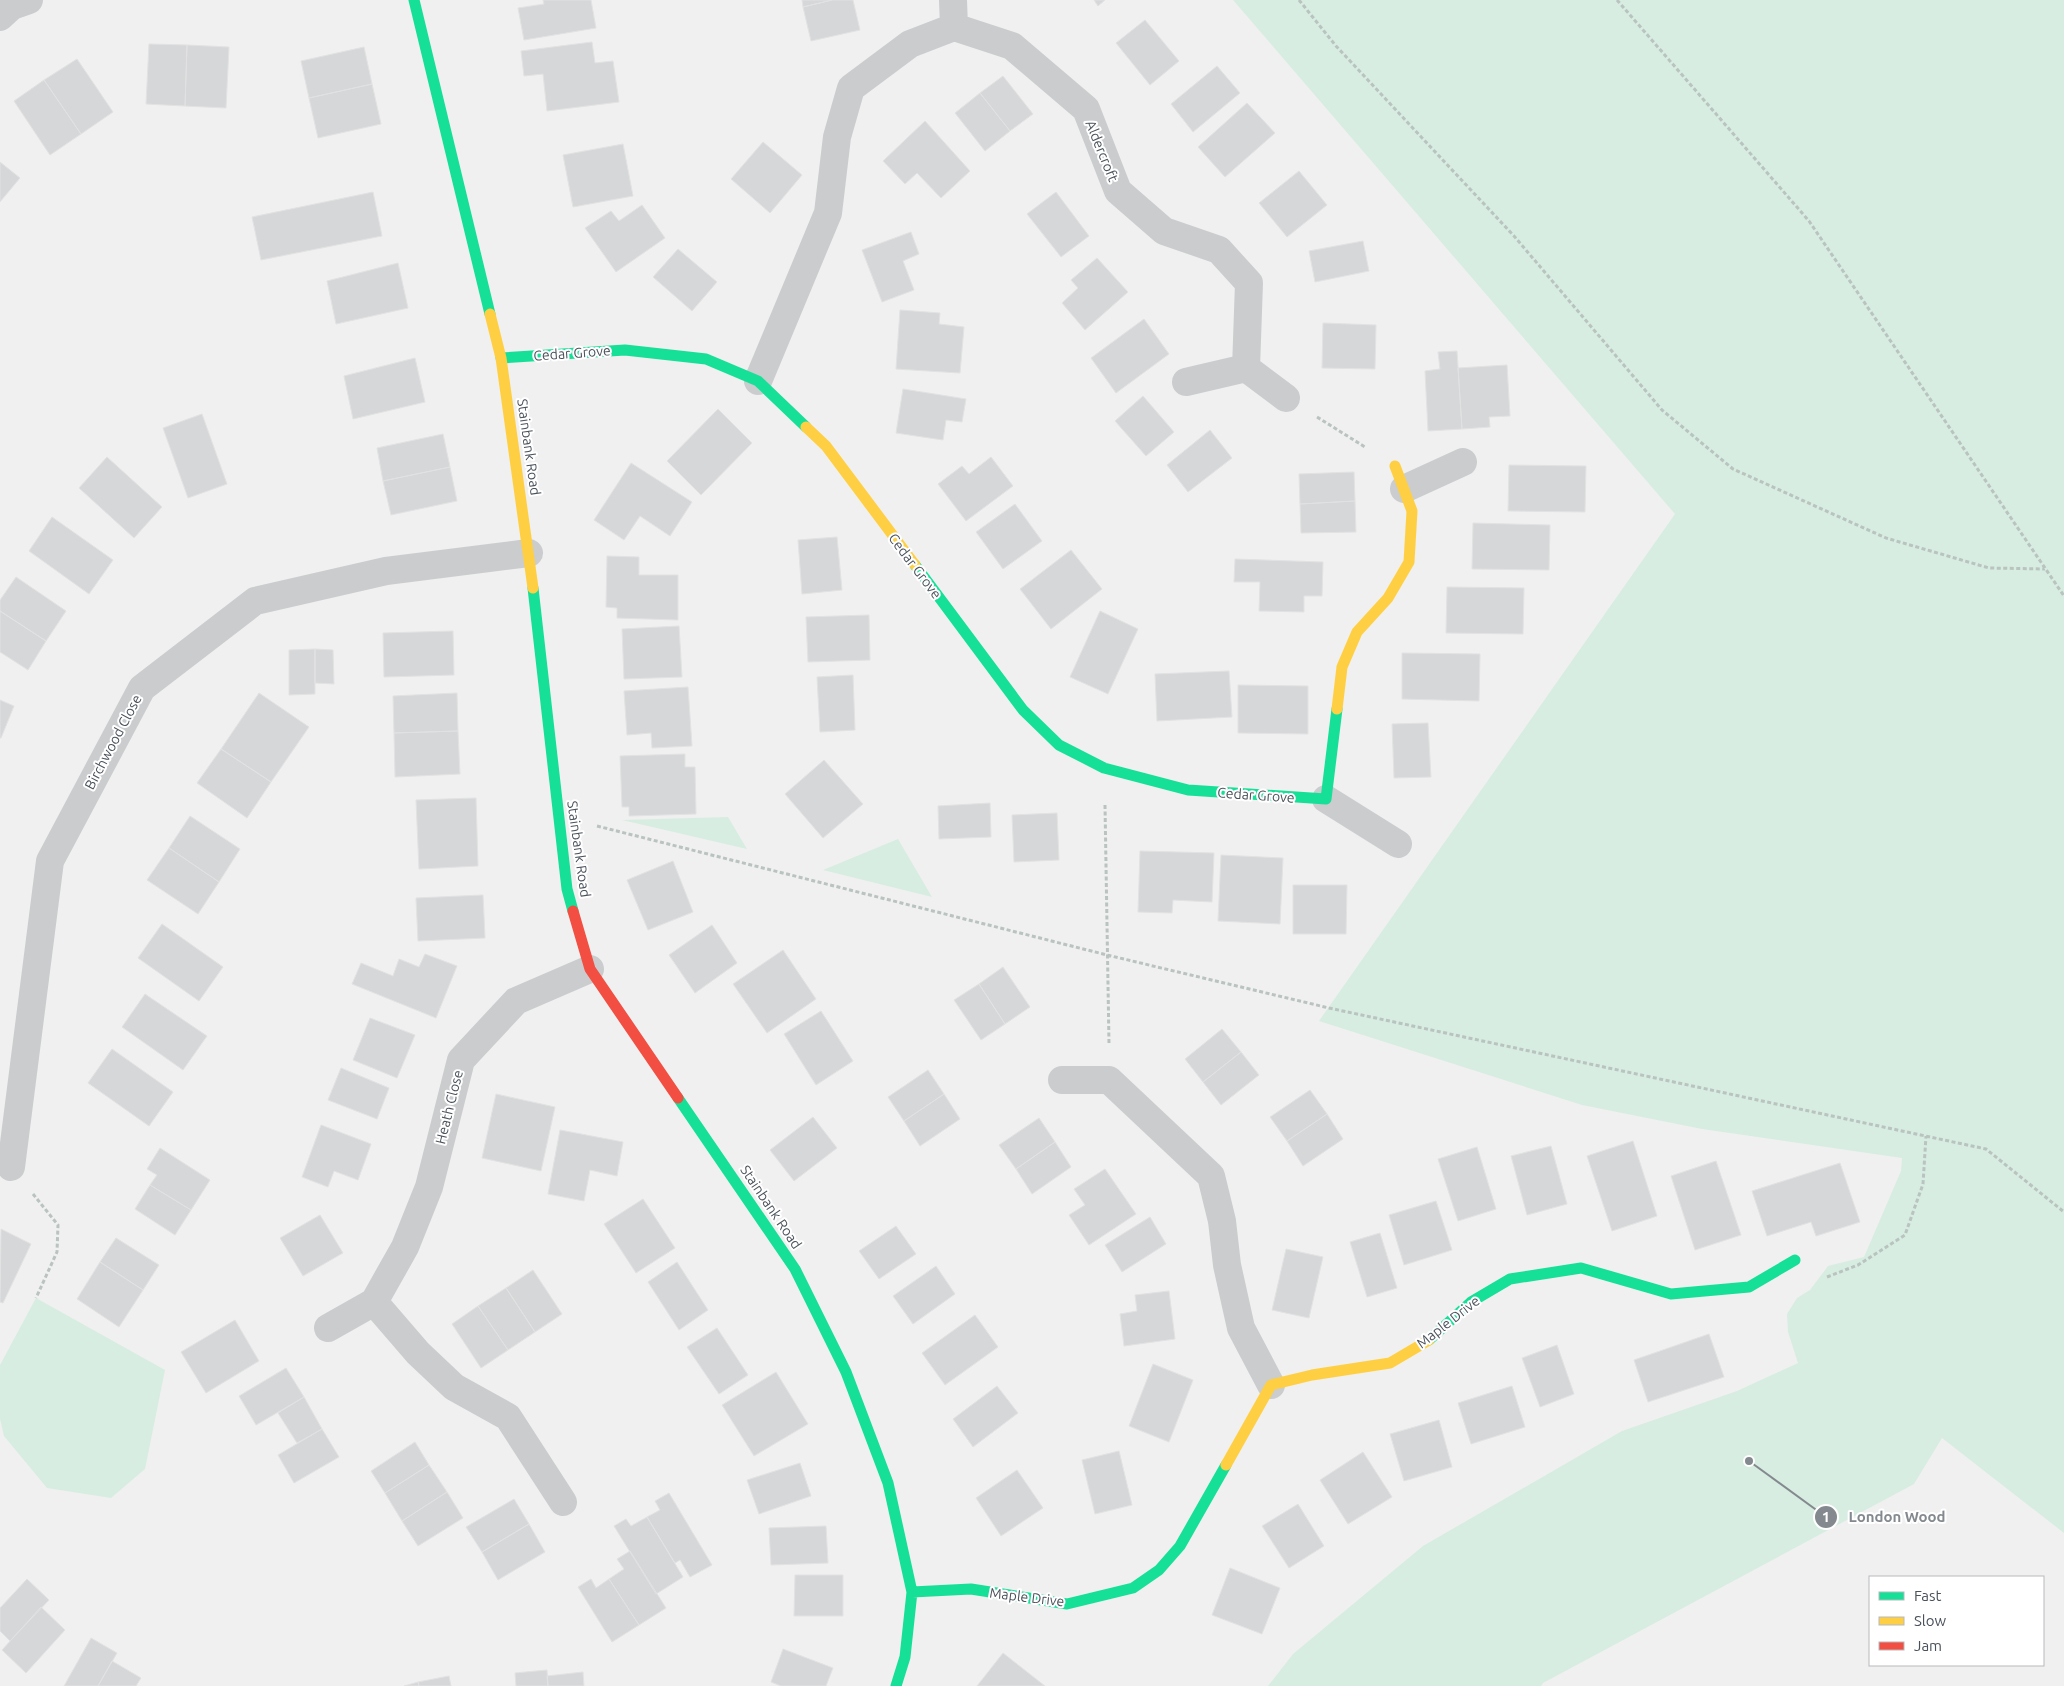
<svg xmlns="http://www.w3.org/2000/svg" width="2064" height="1686" viewBox="0 0 2064 1686" font-family="Ubuntu,sans-serif">
<style>
.green{fill:#d7ede1}
.building{fill:#d6d7d9;stroke:#e2e2e3}
.lines{fill:none;stroke-linecap:round;stroke-linejoin:round}
.path{stroke:#b9c3c0;stroke-width:3;stroke-dasharray:4 2.5;stroke-linecap:butt}
.street{stroke:#caccce;stroke-width:28}
.fast{stroke:#16e098;stroke-width:11}
.slow{stroke:#ffcf43;stroke-width:11}
.jam{stroke:#f24e42;stroke-width:11}
.labels{text-anchor:middle;dominant-baseline:central;stroke-width:4;stroke-linejoin:round;paint-order:stroke}
.street-label{font-size:14px;fill:#49515a;stroke:#fff}
.leader{fill:none;stroke:#83898e;stroke-width:2}
.callout-dot{fill:#83898e;stroke:#fff;stroke-width:2}
.mark-label{font-size:15px;text-anchor:middle;font-weight:bold;fill:#fff}
.callout-label{font-size:15px;text-anchor:middle;font-weight:bold;fill:#83898e;stroke:#fff;stroke-width:4;stroke-linejoin:round;paint-order:stroke}
</style>
<rect width="100%" height="100%" fill="#f0f0f0"/>
<path class="green" d="M 1233,0 L 2064,0 L 2064,1533 L 1942,1438 L 1914,1484 L 1543,1683 L 1541,1686 L 1268,1686 L 1293,1654 L 1423,1546 L 1622,1431 L 1737,1391 L 1798,1363 L 1788,1332 L 1787,1314 L 1797,1298 L 1810,1290 L 1828,1266 L 1864,1257 L 1901,1171 L 1902,1158 L 1702,1129 L 1582,1105 L 1319,1021 L 1675,514 Z
M 728,817 L 747,849 L 622,820 Z
M 898,839 L 932,897 L 823,870 Z
M 36,1298 L 165,1370 L 145,1469 L 111,1498 L 47,1488 L 4,1436 L 0,1419 L 0,1365 Z"/>
<path class="building" d="M 543,0 L 591,0 L 596,28 L 524,40 L 518,8 L 544,4 Z
M 802,0 L 832,0 L 803,7 Z
M 832,0 L 853,0 L 860,30 L 811,41 L 803,7 Z
M 1094,0 L 1105,0 L 1098,6 Z
M 1145,20 L 1179,61 L 1150,85 L 1116,43 Z
M 592,42 L 595,63 L 613,61 L 619,102 L 547,111 L 543,74 L 524,76 L 521,51 Z
M 149,44 L 187,45 L 185,106 L 146,104 Z
M 187,45 L 229,47 L 226,108 L 185,106 Z
M 364,47 L 372,84 L 309,98 L 301,61 Z
M 77,59 L 113,112 L 81,134 L 44,80 Z
M 1217,66 L 1240,93 L 1193,132 L 1171,104 Z
M 1003,76 L 1033,114 L 1010,131 L 980,93 Z
M 44,80 L 81,134 L 50,155 L 14,101 Z
M 372,84 L 381,124 L 318,138 L 309,98 Z
M 980,93 L 1010,131 L 985,151 L 955,113 Z
M 1247,103 L 1275,133 L 1225,177 L 1198,147 Z
M 925,121 L 970,171 L 941,198 L 917,173 L 905,184 L 883,161 Z
M 763,142 L 802,175 L 770,213 L 731,179 Z
M 623,144 L 633,196 L 573,207 L 563,155 Z
M 0,162 L 20,178 L 0,202 Z
M 1299,171 L 1327,205 L 1287,237 L 1259,203 Z
M 373,192 L 382,236 L 261,260 L 252,217 Z
M 1056,192 L 1089,236 L 1061,257 L 1027,214 Z
M 642,205 L 665,238 L 616,272 L 585,228 L 611,211 L 619,221 Z
M 911,232 L 919,254 L 903,261 L 914,290 L 882,302 L 862,250 Z
M 1363,241 L 1369,271 L 1315,282 L 1309,251 Z
M 678,249 L 717,282 L 692,311 L 653,277 Z
M 1097,258 L 1128,292 L 1085,330 L 1062,303 L 1078,288 L 1071,280 Z
M 398,263 L 408,308 L 336,324 L 327,281 Z
M 900,310 L 940,313 L 939,324 L 964,327 L 960,373 L 896,369 Z
M 1144,319 L 1169,354 L 1116,393 L 1091,358 Z
M 1323,323 L 1376,325 L 1375,369 L 1322,368 Z
M 1457,351 L 1462,429 L 1428,431 L 1425,371 L 1440,369 L 1438,352 Z
M 415,358 L 425,402 L 353,419 L 344,376 Z
M 1507,365 L 1510,416 L 1489,417 L 1490,427 L 1462,429 L 1458,368 Z
M 903,389 L 966,399 L 962,422 L 946,420 L 943,440 L 896,433 Z
M 1143,396 L 1174,432 L 1146,456 L 1115,421 Z
M 718,409 L 752,443 L 701,495 L 667,461 Z
M 202,414 L 227,484 L 188,498 L 163,428 Z
M 1210,430 L 1232,458 L 1188,492 L 1167,465 Z
M 443,434 L 450,467 L 383,481 L 377,448 Z
M 107,457 L 162,507 L 134,538 L 79,488 Z
M 991,457 L 1013,486 L 966,521 L 938,484 L 962,466 L 969,474 Z
M 631,463 L 692,502 L 670,536 L 640,516 L 624,540 L 594,520 Z
M 1509,465 L 1586,466 L 1585,512 L 1508,511 Z
M 450,467 L 457,501 L 391,515 L 383,481 Z
M 1354,472 L 1355,501 L 1300,504 L 1299,474 Z
M 1355,501 L 1356,532 L 1301,533 L 1300,504 Z
M 1015,504 L 1042,541 L 1003,569 L 976,532 Z
M 52,517 L 113,560 L 89,594 L 29,551 Z
M 1473,523 L 1550,525 L 1549,570 L 1472,569 Z
M 837,537 L 842,590 L 802,594 L 798,540 Z
M 1071,550 L 1102,589 L 1051,629 L 1020,589 Z
M 607,556 L 639,557 L 639,575 L 678,575 L 678,620 L 617,618 L 617,608 L 606,607 Z
M 1235,559 L 1323,562 L 1322,596 L 1304,596 L 1304,612 L 1259,611 L 1260,582 L 1234,582 Z
M 16,577 L 66,611 L 46,641 L 0,611 L 0,600 Z
M 1447,587 L 1524,588 L 1523,634 L 1446,633 Z
M 0,611 L 46,641 L 28,670 L 0,652 Z
M 1100,611 L 1138,629 L 1108,694 L 1070,677 Z
M 869,615 L 870,660 L 808,662 L 806,617 Z
M 679,626 L 682,677 L 624,679 L 622,629 Z
M 453,631 L 454,675 L 384,677 L 383,633 Z
M 315,649 L 333,650 L 334,684 L 315,683 Z
M 315,649 L 315,694 L 289,695 L 289,650 Z
M 1402,653 L 1480,654 L 1479,701 L 1402,699 Z
M 1229,671 L 1232,717 L 1157,721 L 1155,674 Z
M 853,675 L 855,730 L 820,732 L 817,677 Z
M 1238,685 L 1308,686 L 1308,734 L 1238,733 Z
M 688,687 L 692,746 L 652,748 L 651,733 L 627,735 L 624,691 Z
M 259,693 L 309,727 L 271,782 L 221,749 Z
M 457,693 L 458,731 L 394,733 L 393,696 Z
M 0,700 L 14,706 L 1,738 L 0,738 Z
M 1428,723 L 1431,777 L 1394,778 L 1392,724 Z
M 458,731 L 460,774 L 395,777 L 394,733 Z
M 221,749 L 271,782 L 247,818 L 197,783 Z
M 685,754 L 685,767 L 695,767 L 696,814 L 629,816 L 629,807 L 622,807 L 620,756 Z
M 824,760 L 863,804 L 823,838 L 785,794 Z
M 476,798 L 478,866 L 419,869 L 416,800 Z
M 990,803 L 991,837 L 939,839 L 938,806 Z
M 1057,813 L 1059,860 L 1014,862 L 1012,815 Z
M 190,816 L 240,849 L 219,882 L 169,848 Z
M 169,848 L 219,882 L 198,914 L 147,880 Z
M 1140,851 L 1214,853 L 1212,902 L 1173,900 L 1172,913 L 1138,912 Z
M 1221,855 L 1283,858 L 1280,924 L 1218,921 Z
M 673,861 L 693,912 L 648,930 L 627,880 Z
M 1293,885 L 1347,885 L 1346,934 L 1293,934 Z
M 483,895 L 485,938 L 418,941 L 416,898 Z
M 162,924 L 223,967 L 199,1001 L 138,958 Z
M 712,925 L 737,963 L 695,993 L 669,955 Z
M 783,950 L 816,999 L 767,1033 L 733,984 Z
M 425,954 L 457,966 L 436,1018 L 352,984 L 361,963 L 393,976 L 399,959 L 419,967 Z
M 1003,967 L 1030,1007 L 1005,1024 L 979,984 Z
M 979,984 L 1005,1024 L 981,1040 L 954,1000 Z
M 145,994 L 207,1036 L 183,1070 L 122,1027 Z
M 821,1011 L 853,1061 L 816,1085 L 784,1034 Z
M 370,1018 L 415,1035 L 397,1078 L 353,1060 Z
M 1222,1029 L 1241,1052 L 1203,1082 L 1185,1059 Z
M 112,1049 L 173,1092 L 149,1126 L 88,1083 Z
M 1241,1052 L 1259,1075 L 1221,1105 L 1203,1082 Z
M 341,1068 L 389,1088 L 377,1119 L 328,1100 Z
M 928,1070 L 944,1094 L 904,1121 L 888,1097 Z
M 1310,1090 L 1327,1114 L 1287,1141 L 1270,1117 Z
M 496,1094 L 555,1107 L 541,1171 L 482,1158 Z
M 944,1094 L 960,1119 L 920,1146 L 904,1121 Z
M 1327,1114 L 1343,1139 L 1303,1166 L 1287,1141 Z
M 813,1117 L 837,1148 L 794,1181 L 770,1150 Z
M 1039,1118 L 1055,1142 L 1016,1169 L 999,1145 Z
M 321,1125 L 371,1144 L 358,1180 L 334,1171 L 328,1187 L 302,1177 Z
M 560,1130 L 623,1142 L 617,1176 L 590,1170 L 584,1201 L 548,1194 Z
M 1633,1141 L 1657,1216 L 1612,1231 L 1587,1156 Z
M 1055,1142 L 1071,1167 L 1032,1194 L 1016,1169 Z
M 1551,1146 L 1567,1204 L 1527,1215 L 1511,1156 Z
M 1477,1147 L 1496,1209 L 1458,1221 L 1438,1159 Z
M 160,1148 L 210,1180 L 191,1210 L 150,1185 L 157,1175 L 147,1169 Z
M 1716,1161 L 1741,1235 L 1695,1250 L 1671,1176 Z
M 1840,1163 L 1860,1222 L 1816,1236 L 1811,1222 L 1767,1236 L 1752,1191 Z
M 1105,1169 L 1136,1214 L 1089,1245 L 1069,1215 L 1085,1205 L 1074,1189 Z
M 150,1185 L 191,1210 L 175,1235 L 135,1209 Z
M 643,1199 L 675,1248 L 636,1273 L 604,1224 Z
M 1436,1201 L 1452,1250 L 1404,1265 L 1389,1215 Z
M 320,1215 L 343,1253 L 303,1276 L 280,1238 Z
M 1150,1217 L 1166,1244 L 1122,1272 L 1105,1245 Z
M 896,1226 L 916,1254 L 879,1279 L 859,1251 Z
M 1,1229 L 31,1244 L 3,1303 L 0,1302 Z
M 1380,1233 L 1397,1288 L 1367,1297 L 1350,1242 Z
M 116,1238 L 159,1265 L 143,1290 L 100,1262 Z
M 1286,1249 L 1323,1257 L 1309,1318 L 1272,1310 Z
M 100,1262 L 143,1290 L 119,1327 L 77,1299 Z
M 677,1262 L 708,1310 L 679,1330 L 648,1282 Z
M 936,1266 L 955,1294 L 913,1324 L 893,1296 Z
M 533,1270 L 562,1314 L 535,1332 L 506,1288 Z
M 506,1288 L 535,1332 L 508,1350 L 478,1306 Z
M 1169,1291 L 1175,1339 L 1124,1346 L 1120,1314 L 1137,1311 L 1135,1295 Z
M 478,1306 L 508,1350 L 481,1368 L 452,1324 Z
M 975,1315 L 998,1347 L 945,1385 L 922,1353 Z
M 235,1320 L 259,1361 L 206,1393 L 181,1352 Z
M 717,1328 L 748,1375 L 719,1394 L 687,1347 Z
M 1709,1334 L 1724,1377 L 1648,1402 L 1634,1360 Z
M 1557,1345 L 1574,1394 L 1540,1407 L 1522,1358 Z
M 1153,1364 L 1193,1380 L 1169,1442 L 1129,1426 Z
M 286,1368 L 304,1397 L 256,1425 L 239,1396 Z
M 776,1372 L 808,1424 L 754,1456 L 722,1405 Z
M 997,1386 L 1018,1413 L 973,1447 L 953,1419 Z
M 1512,1386 L 1525,1427 L 1471,1444 L 1458,1403 Z
M 304,1397 L 322,1429 L 297,1443 L 278,1413 Z
M 1439,1420 L 1452,1467 L 1404,1481 L 1390,1434 Z
M 322,1429 L 339,1457 L 294,1483 L 278,1455 Z
M 415,1442 L 429,1465 L 385,1493 L 371,1471 Z
M 1119,1451 L 1132,1505 L 1095,1514 L 1082,1460 Z
M 1363,1452 L 1392,1497 L 1348,1524 L 1320,1480 Z
M 800,1463 L 811,1496 L 759,1514 L 747,1480 Z
M 429,1465 L 447,1492 L 402,1521 L 385,1493 Z
M 1017,1470 L 1043,1508 L 1001,1536 L 976,1498 Z
M 447,1492 L 463,1518 L 418,1546 L 402,1521 Z
M 669,1493 L 712,1565 L 690,1577 L 680,1560 L 675,1563 L 647,1517 L 660,1510 L 655,1501 Z
M 514,1499 L 529,1524 L 482,1552 L 466,1527 Z
M 1298,1504 L 1324,1546 L 1289,1568 L 1262,1526 Z
M 647,1517 L 683,1577 L 656,1594 L 614,1526 L 626,1519 L 631,1526 Z
M 529,1524 L 545,1552 L 498,1580 L 482,1552 Z
M 826,1526 L 828,1563 L 771,1565 L 769,1528 Z
M 630,1551 L 666,1608 L 639,1625 L 609,1579 L 624,1569 L 617,1559 Z
M 1230,1568 L 1280,1588 L 1262,1634 L 1212,1615 Z
M 795,1575 L 843,1575 L 843,1616 L 794,1616 Z
M 27,1579 L 49,1600 L 10,1641 L 0,1631 L 0,1608 Z
M 591,1579 L 596,1588 L 609,1579 L 639,1625 L 612,1642 L 578,1587 Z
M 41,1607 L 65,1630 L 26,1673 L 2,1650 Z
M 91,1638 L 117,1653 L 98,1686 L 64,1686 Z
M 783,1649 L 833,1668 L 826,1686 L 781,1686 L 771,1682 Z
M 1003,1653 L 1045,1686 L 977,1686 Z
M 112,1661 L 141,1678 L 136,1686 L 98,1686 Z
M 547,1670 L 548,1686 L 516,1686 L 515,1673 Z
M 583,1672 L 584,1686 L 548,1686 L 547,1676 Z
M 449,1676 L 451,1686 L 419,1686 L 418,1682 Z
M 418,1682 L 419,1686 L 404,1686 Z"/>
<g class="lines">
<path class="path" d="M 1299,0 L 1336,46 L 1514,236 L 1662,410 L 1733,469 L 1886,538 L 1989,568 L 2045,569
M 1617,0 L 1809,221 L 2064,596
M 1317,417 L 1365,447
M 1105,805 L 1109,1044
M 597,826 L 1107,955 L 1329,1008 L 1986,1149 L 2064,1212
M 33,1194 L 58,1225 L 57,1252 L 36,1298
M 1827,1277 L 1858,1265 L 1905,1235 L 1923,1184 L 1926,1136"/>
<path class="street" d="M 953,0 L 954,27
M 0,17 L 12,6 L 29,0
M 758,381 L 828,213 L 837,137 L 851,88 L 910,44 L 954,27 L 1012,46 L 1086,109 L 1118,191 L 1164,231 L 1219,250 L 1249,283 L 1246,368 L 1286,398
M 1186,382 L 1246,368
M 1404,489 L 1463,462
M 1326,799 L 1398,844
M 1062,1080 L 1109,1080 L 1211,1176 L 1222,1221 L 1227,1265 L 1241,1328 L 1271,1385
M 11,1167 L 50,861 L 142,688 L 255,601 L 386,571 L 529,553
M 328,1328 L 374,1302
M 563,1502 L 508,1417 L 454,1387 L 418,1353 L 374,1302 L 405,1247 L 429,1187 L 461,1060 L 516,1001 L 590,969"/>
<path class="fast" d="M 414,0 L 490,314
M 501,358 L 625,350 L 706,359 L 758,381 L 806,427
M 915,565 L 1023,710 L 1059,745 L 1104,768 L 1188,790 L 1326,799 L 1337,709
M 533,588 L 567,889 L 573,911
M 678,1098 L 795,1269 L 846,1372 L 888,1483 L 912,1592 L 905,1657 L 896,1686
M 1429,1340 L 1471,1302 L 1510,1279 L 1581,1268 L 1671,1294 L 1749,1287 L 1795,1260
M 912,1592 L 971,1589 L 1067,1604 L 1133,1588 L 1159,1570 L 1180,1546 L 1226,1465"/>
<path class="slow" d="M 490,314 L 501,358 L 533,588
M 806,427 L 826,446 L 915,565
M 1337,709 L 1342,667 L 1357,632 L 1388,598 L 1409,562 L 1412,511 L 1395,466
M 1226,1465 L 1271,1385 L 1312,1375 L 1390,1363 L 1429,1340"/>
<path class="jam" d="M 573,911 L 590,969 L 678,1098"/>
</g>
<g class="labels">
<g class="street-label">
<text transform="translate(1102 151) rotate(68)">Aldercroft</text>
<text transform="translate(572 353) rotate(-4)">Cedar Grove</text>
<text transform="translate(529 447) rotate(82)">Stainbank Road</text>
<text transform="translate(915 566) rotate(53)">Cedar Grove</text>
<text transform="translate(113 742) rotate(-62)">Birchwood Close</text>
<text transform="translate(1256 795) rotate(4)">Cedar Grove</text>
<text transform="translate(579 849) rotate(82)">Stainbank Road</text>
<text transform="translate(449 1107) rotate(-76)">Heath Close</text>
<text transform="translate(771 1207) rotate(56)">Stainbank Road</text>
<text transform="translate(1448 1322) rotate(-38)">Maple Drive</text>
<text transform="translate(1027 1597) rotate(7)">Maple Drive</text>
</g>
</g>
<path class="leader" d="M1749 1461L1826 1517"/>
<g class="callout-dot">
<circle cx="1749" cy="1461" r="5"/>
<circle cx="1826" cy="1517" r="12"/>
</g>
<g class="mark-label">
<text x="1826" y="1522">1</text>
</g>
<g class="callout-label">
<text x="1897" y="1522">London Wood</text>
</g>
<rect x="1869" y="1576" width="175" height="90" fill="#ffffff" stroke="#b6b9bd"/>
<rect x="1879" y="1592" width="25" height="8" fill="#16e098" stroke="#b6b9bd"/>
<text x="1914" y="1601" font-size="15" fill="#49515a">Fast</text>
<rect x="1879" y="1617" width="25" height="8" fill="#ffcf43" stroke="#b6b9bd"/>
<text x="1914" y="1626" font-size="15" fill="#49515a">Slow</text>
<rect x="1879" y="1642" width="25" height="8" fill="#f24e42" stroke="#b6b9bd"/>
<text x="1914" y="1651" font-size="15" fill="#49515a">Jam</text>
</svg>
